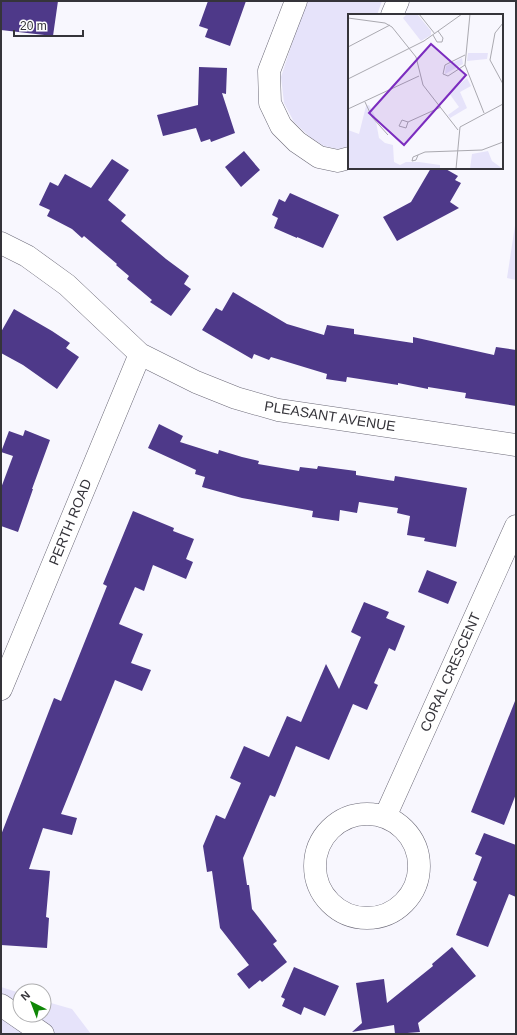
<svg xmlns="http://www.w3.org/2000/svg" width="517" height="1035" viewBox="0 0 517 1035" font-family="Arial,sans-serif">
<style>
.green{fill:#e6e3fa}
.building{fill:#4e3989}
.lines{fill:none;stroke-linecap:round;stroke-linejoin:round}
.minor-casing{stroke:#6c6a78;stroke-width:23}
.minor{stroke:#fff;stroke-width:22}
.labels{text-anchor:middle;dominant-baseline:central;stroke-width:4;stroke-linejoin:round;paint-order:stroke}
.street-label{font-size:14px;fill:#35343a;stroke:#fff}
.inset-road{fill:none;stroke:#aaa9b0;stroke-width:1}
.view{fill:#7b2cbf;fill-opacity:0.15;stroke:#7b2cbf;stroke-width:2}
.inset-edge{fill:none;stroke:#35343a;stroke-width:2}
</style>
<rect width="100%" height="100%" fill="#f8f7fe"/>
<path class="green" d="M 306,1 L 382,1 L 377,15 L 349,15 L 349,146 L 338,149 L 324,146 L 310,137 L 294,122 L 284,103 L 281,77 Z
M 516,219 L 516,280 L 507,278 Z
M 1,987 L 20,993 L 20,1015 L 44,1015 L 44,1001 L 72,1009 L 91,1034 L 1,1034 Z"/>
<path class="building" d="M 1,1 L 58,1 L 53,36 L 1,30 Z
M 208,1 L 246,1 L 230,46 L 205,37 L 208,29 L 199,26 Z
M 199,67 L 227,68 L 226,94 L 222,93 L 235,133 L 211,142 L 210,139 L 201,142 L 196,128 L 163,136 L 157,115 L 198,105 Z
M 244,151 L 260,170 L 241,187 L 225,167 Z
M 112,159 L 129,170 L 108,200 L 126,215 L 121,221 L 166,259 L 189,276 L 184,284 L 191,289 L 171,316 L 150,302 L 152,300 L 127,279 L 129,276 L 116,265 L 117,264 L 84,236 L 82,238 L 72,229 L 47,216 L 50,210 L 39,205 L 50,182 L 58,186 L 65,174 L 91,188 Z
M 431,168 L 444,168 L 458,176 L 455,180 L 461,183 L 450,202 L 459,208 L 397,241 L 383,217 L 411,202 Z
M 290,193 L 339,215 L 323,248 L 297,237 L 297,238 L 274,228 L 278,218 L 272,215 L 279,199 L 285,202 Z
M 233,292 L 287,324 L 324,335 L 327,325 L 354,329 L 354,334 L 413,343 L 413,337 L 494,355 L 496,347 L 516,350 L 516,406 L 465,398 L 466,393 L 428,387 L 428,389 L 398,383 L 398,385 L 347,377 L 346,382 L 326,379 L 327,374 L 271,357 L 269,360 L 254,354 L 252,359 L 202,330 L 216,308 L 222,311 Z
M 14,309 L 52,331 L 70,343 L 66,348 L 79,357 L 57,389 L 23,365 L 1,353 L 1,332 Z
M 159,424 L 183,436 L 180,442 L 218,454 L 219,450 L 242,457 L 259,461 L 258,464 L 299,471 L 300,467 L 317,469 L 318,466 L 356,471 L 356,475 L 394,481 L 395,476 L 467,488 L 456,547 L 424,541 L 425,538 L 407,535 L 410,516 L 397,513 L 398,508 L 359,502 L 357,513 L 340,510 L 339,521 L 312,517 L 313,511 L 242,498 L 202,487 L 205,477 L 195,474 L 196,470 L 148,448 Z
M 25,430 L 50,440 L 32,489 L 33,489 L 18,532 L 1,526 L 1,488 L 13,456 L 1,452 L 9,431 L 23,436 Z
M 133,511 L 174,528 L 173,531 L 194,539 L 186,559 L 193,562 L 186,579 L 153,565 L 144,591 L 135,587 L 119,624 L 143,634 L 131,663 L 151,670 L 142,691 L 115,680 L 61,814 L 77,818 L 72,835 L 43,828 L 29,869 L 50,871 L 46,917 L 49,918 L 47,948 L 1,945 L 1,835 L 54,698 L 61,701 L 107,586 L 103,584 Z
M 427,570 L 457,582 L 448,604 L 418,592 Z
M 364,602 L 389,612 L 386,618 L 405,626 L 395,651 L 389,648 L 374,683 L 378,685 L 367,710 L 353,704 L 329,760 L 296,746 L 275,797 L 270,795 L 243,858 L 247,885 L 249,885 L 252,909 L 277,941 L 273,944 L 287,962 L 262,982 L 260,980 L 249,989 L 237,974 L 249,965 L 220,928 L 212,871 L 207,872 L 203,846 L 216,815 L 225,819 L 241,783 L 230,778 L 244,746 L 269,757 L 287,716 L 301,722 L 326,664 L 339,689 L 361,637 L 351,632 Z
M 515,701 L 516,701 L 516,794 L 504,825 L 471,812 Z
M 484,833 L 516,845 L 516,897 L 509,894 L 488,947 L 456,935 L 477,882 L 473,880 L 482,857 L 475,854 Z
M 452,947 L 476,976 L 418,1023 L 420,1032 L 395,1034 L 394,1025 L 352,1032 L 362,1023 L 356,983 L 384,979 L 387,1003 L 433,966 L 432,964 Z
M 294,967 L 339,986 L 325,1016 L 304,1007 L 301,1015 L 282,1006 L 285,999 L 281,997 Z"/>
<g class="lines">
<defs>
<path id="minor" d="M 296,1 L 269,71 L 270,103 L 281,126 L 297,142 L 319,157 L 338,161 L 349,158
M 392,15 L 398,1
M 1,243 L 27,256 L 67,285 L 140,354 L 196,382 L 236,398 L 278,410 L 516,445
M 1,689 L 140,354
M315 866a52 52 0 1 1 104 0a52 52 0 1 1-104 0Z
M 385,817 L 516,526
M 1,1005 L 43,1034"/>
</defs>
<use href="#minor" class="minor-casing"/>
<use href="#minor" class="minor"/>
</g>
<g class="labels">
<g class="street-label">
<text transform="translate(330 416) rotate(9)">PLEASANT AVENUE</text>
<text transform="translate(70 522) rotate(-68)">PERTH ROAD</text>
<text transform="translate(450 672) rotate(-66)">CORAL CRESCENT</text>
</g>
</g>
<g transform="translate(348 14)">
<rect width="155" height="155" fill="#f8f7fe"/>
<path d="M 59,0 L 69,0 L 83,17 L 83,21 L 73,27 L 55,4 ZM 120,39 L 140,39 L 139,45 L 119,47 ZM 114,44 L 115,50 L 97,60 L 98,52 ZM 119,64 L 123,72 L 112,78 L 119,94 L 102,104 L 100,101 L 111,93 L 101,79 ZM 21,91 L 27,102 L 31,124 L 37,129 L 45,131 L 46,148 L 52,151 L 58,148 L 71,148 L 92,151 L 92,155 L 0,155 L 0,116 L 11,120 L 18,92 ZM 140,137 L 144,147 L 155,155 L 122,155 L 124,140 Z" fill="#e6e3fa"/>
<path class="inset-road" d="M 71,0 L 87,20M 122,0 L 117,51 L 136,99M 0,4 L 37,9 L 44,13 L 68,43 L 75,71 L 110,116M 155,9 L 147,19 L 142,46 L 155,70M 85,21 L 89,28 L 94,28 L 95,24 L 90,17M 0,33 L 42,11M 117,41 L 97,51 L 95,60 L 100,62 L 117,51M 0,65 L 76,27 L 114,0M 17,88 L 24,103 L 40,121M 0,95 L 71,62M 0,96 L 0,109M 60,108 L 58,114 L 51,112 L 54,106 L 60,108 L 93,93M 70,141 L 68,146 L 64,147 L 65,143 L 77,138 L 134,136 L 155,128M 108,155 L 112,113 L 155,90"/>
<path class="view" d="M 83,30 L 118,61 L 56,131 L 21,99 Z"/>
<rect width="155" height="155" class="inset-edge"/>
</g>
<rect width="517" height="1035" fill="none" stroke="#35343a" stroke-width="4"/>
<g transform="translate(32 1003) rotate(318)"><circle r="19" fill="#ffffff" stroke="#aeaeb0"/>
<path d="M0-3L7 15L0 10L-7 15Z" fill="#0f8706"/>
<text y="-6" font-size="11" font-weight="bold" text-anchor="middle" fill="#35343a">N</text>
</g>
<path d="M14 30v6h69v-6" fill="none" stroke="#35343a" stroke-width="2"/>
<text x="20" y="30" font-size="12" fill="#35343a" stroke="#ffffff" stroke-width="3" paint-order="stroke">20 m</text>
</svg>
